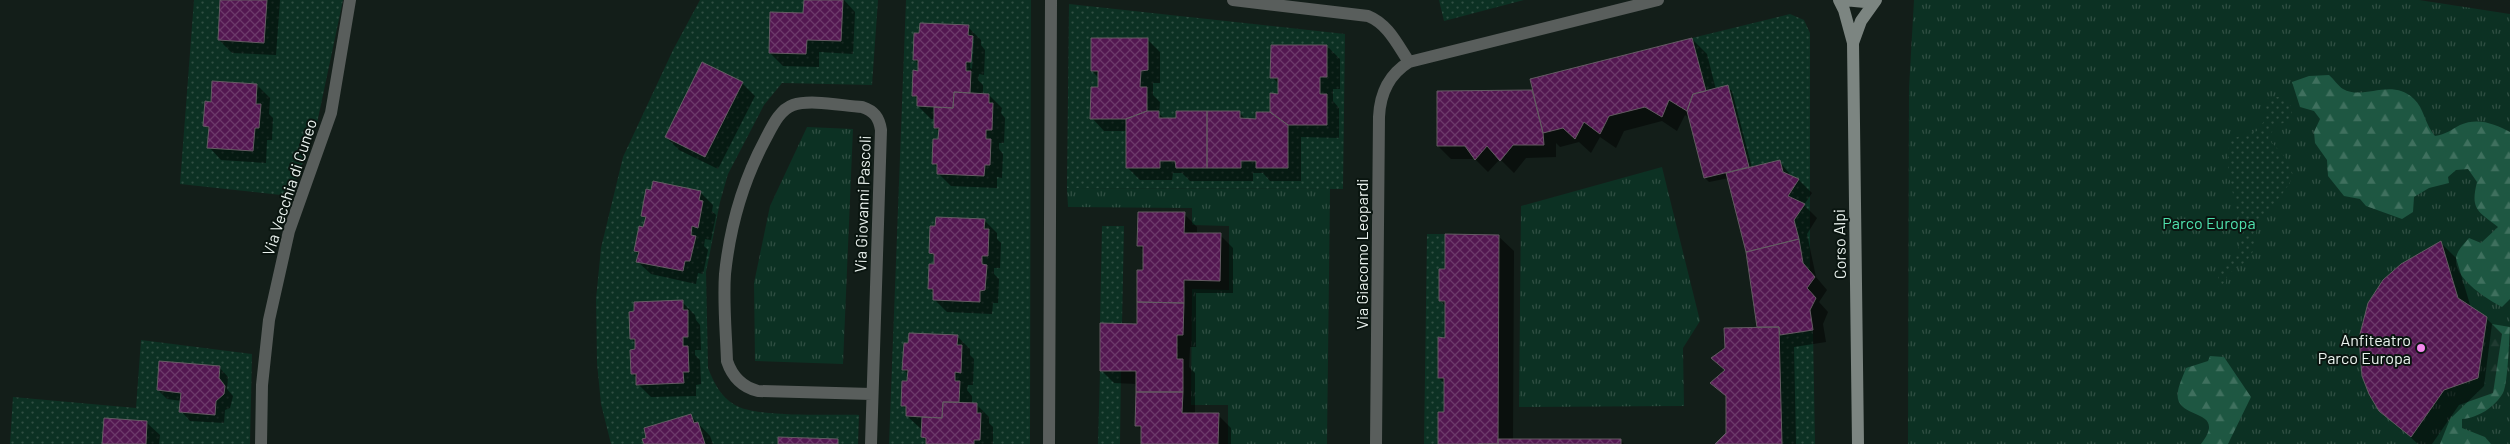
<svg xmlns="http://www.w3.org/2000/svg" width="2510" height="444" viewBox="0 0 2510 444" font-family="Barlow,sans-serif">
<style>
.grass{fill:url(#grass-tufts)}
.forest{fill:url(#forest-firs)}
.garden{fill:url(#garden-dots)}
.shadow{fill:#0007;fill-rule:evenodd}
.building{fill:url(#building-cross-hatch);stroke:#645b63}
.lines{fill:none;stroke-linecap:round;stroke-linejoin:round}
.street{stroke:#595e5c;stroke-width:12}
.secondary{stroke:#7c8581;stroke-width:12}
.poi-dot{fill:#f589ee;stroke:#0a1510;stroke-width:2}
.labels{text-anchor:middle;dominant-baseline:central;stroke-width:4;stroke-linejoin:round;paint-order:stroke}
.street-label{font-size:16px;fill:#ebf3ef;stroke:#0a1510}
.park-label{font-size:16px;fill:#4fe2ae;stroke:#0a1510}
.poi-label{font-size:16px;fill:#ebf3ef;stroke:#0a1510;text-anchor:end}
</style>
<defs>
<pattern id="grass-tufts" width="24" height="20" patternUnits="userSpaceOnUse" patternTransform="scale(1.25)"><rect width="24" height="20" fill="#0c3123"/><path d="M3 7l-1-3M5 7V3M7 7l1-3M15 17l-1-3M17 17v-4M19 17l1-3" fill="none" stroke="#304f43"/></pattern>
<pattern id="forest-firs" width="22" height="20" patternUnits="userSpaceOnUse" patternTransform="scale(1.25)"><rect width="22" height="20" fill="#1e5742"/><path d="M5 1l3.5 6h-7zM16 11l3.5 6h-7z" fill="#3f705e"/></pattern>
<pattern id="garden-dots" width="8" height="8" patternUnits="userSpaceOnUse" patternTransform="scale(1.25)"><rect width="8" height="8" fill="#0c3123"/><path d="M2 2h.1M6 6h.1" fill="none" stroke="#304f43" stroke-width="1.8" stroke-linecap="round"/></pattern>
<pattern id="building-cross-hatch" width="8" height="8" patternUnits="userSpaceOnUse" patternTransform="scale(1.25)"><rect width="8" height="8" fill="#531751"/><path d="M0 0l8 8M0 8l8-8" fill="none" stroke="#6c396a"/></pattern>
</defs>
<rect width="100%" height="100%" fill="#131e19"/>
<path class="grass" d="M 1914,0 L 2419,0 L 2510,14 L 2510,444 L 1908,444 L 1909,88 Z
M 807,127 L 853,129 L 843,364 L 755,361 L 754,283 L 770,206 Z
M 1662,167 L 1700,321 L 1683,348 L 1684,406 L 1519,407 L 1521,206 Z
M 1067,188 L 1330,189 L 1327,444 L 1228,444 L 1228,405 L 1191,405 L 1192,289 L 1229,290 L 1229,226 L 1192,225 L 1192,208 L 1068,207 Z"/>
<path class="forest" d="M 2329,75 C 2334,79 2338,86 2343,89 C 2364,101 2391,77 2414,99 C 2424,108 2425,125 2435,136 C 2446,134 2451,130 2460,125 C 2478,117 2495,124 2510,132 L 2510,299 L 2502,307 C 2488,300 2457,280 2456,262 C 2455,252 2463,245 2469,238 L 2481,243 L 2498,227 C 2478,211 2470,210 2477,182 L 2468,169 L 2456,170 L 2448,177 L 2449,183 L 2429,188 L 2414,197 L 2413,212 L 2402,219 L 2366,206 L 2360,199 L 2344,196 L 2328,176 L 2327,160 L 2315,143 L 2314,132 L 2320,119 L 2314,111 L 2300,107 L 2292,82 L 2309,76 Z
M 2492,324 L 2510,327 C 2509,340 2508,384 2503,393 C 2495,407 2478,418 2462,419 L 2462,428 L 2485,437 L 2491,444 L 2440,444 L 2450,419 L 2484,386 Z
M 2210,356 L 2224,357 L 2251,397 L 2228,444 L 2201,444 C 2227,410 2182,419 2178,399 C 2176,389 2183,377 2186,368 L 2208,361 Z"/>
<path class="garden" d="M 194,0 L 343,0 L 316,128 L 290,196 L 180,184 Z
M 700,0 L 878,0 L 872,85 L 782,83 L 764,105 L 728,174 L 720,202 L 706,272 L 708,368 C 714,383 721,397 735,405 C 756,418 831,414 859,415 L 858,444 L 611,444 L 601,404 L 597,363 L 596,299 L 601,248 L 623,157 L 673,50 Z
M 906,0 L 1031,0 L 1030,444 L 889,444 Z
M 1439,0 L 1524,0 L 1444,21 Z
M 1069,4 L 1345,34 L 1343,189 L 1067,188 Z
M 1790,14 L 1804,20 L 1810,33 L 1810,272 L 1803,263 L 1794,220 L 1805,204 L 1788,196 L 1799,179 L 1783,172 L 1780,160 L 1749,167 L 1728,86 L 1706,91 L 1692,38 Z
M 2276,97 L 2282,97 L 2290,103 L 2292,113 L 2289,120 L 2275,127 L 2268,138 L 2288,161 L 2293,175 C 2285,197 2266,208 2258,225 C 2255,231 2257,239 2255,245 C 2252,260 2239,266 2227,275 L 2225,288 L 2219,287 C 2213,267 2237,264 2239,245 C 2245,209 2219,177 2231,139 L 2257,131 L 2265,120 L 2264,104 L 2267,99 Z
M 1102,226 L 1124,226 L 1122,324 L 1100,323 Z
M 1427,234 L 1445,234 L 1445,269 L 1439,269 L 1439,301 L 1445,301 L 1445,338 L 1438,337 L 1438,378 L 1444,378 L 1444,412 L 1438,412 L 1438,443 L 1478,444 L 1424,444 Z
M 1813,330 L 1815,444 L 1782,444 L 1780,335 Z
M 141,340 L 252,354 L 250,444 L 10,444 L 13,397 L 136,408 Z
M 1100,371 L 1121,371 L 1120,444 L 1098,444 Z"/>
<path class="shadow" d="M 222,0 L 280,0 L 276,55 L 232,53 L 219,40 Z
M 805,0 L 844,0 L 855,12 L 853,54 L 819,52 L 819,67 L 783,66 L 770,53 L 804,15 Z
M 968,27 L 981,40 L 981,45 L 985,50 L 984,75 L 979,74 L 978,80 L 983,85 L 983,95 L 989,95 L 1002,108 L 1001,113 L 1005,118 L 1004,143 L 999,143 L 999,149 L 1003,154 L 1002,178 L 997,177 L 997,188 L 951,186 L 938,173 L 938,168 L 933,163 L 940,132 L 935,128 L 935,119 L 931,119 L 918,106 L 918,100 L 913,95 L 919,65 L 914,59 ZM 972,37 L 974,39 L 972,69 L 970,68 Z
M 1147,39 L 1160,52 L 1160,83 L 1153,83 L 1153,95 L 1160,102 L 1159,114 L 1165,119 L 1239,112 L 1246,120 L 1258,120 L 1271,113 L 1279,95 L 1279,84 L 1272,77 L 1327,46 L 1340,59 L 1340,89 L 1333,89 L 1333,101 L 1339,108 L 1339,138 L 1301,137 L 1301,181 L 1270,181 L 1263,173 L 1253,173 L 1253,181 L 1190,181 L 1182,173 L 1173,173 L 1172,180 L 1140,180 L 1127,167 L 1128,131 L 1104,131 L 1092,118 L 1099,88 L 1099,78 L 1092,71 Z
M 1692,39 L 1707,54 L 1716,90 L 1727,87 L 1732,91 L 1752,168 L 1779,161 L 1793,178 L 1799,180 L 1812,193 L 1804,205 L 1817,218 L 1807,234 L 1816,277 L 1827,290 L 1819,302 L 1828,312 L 1823,324 L 1826,342 L 1794,347 L 1796,444 L 1717,444 L 1728,433 L 1727,398 L 1712,383 L 1726,371 L 1713,358 L 1760,328 L 1747,252 L 1729,178 L 1709,182 L 1705,178 L 1690,118 L 1685,115 L 1677,131 L 1662,121 L 1624,131 L 1616,148 L 1600,137 L 1591,153 L 1579,142 L 1560,147 L 1556,143 L 1556,157 L 1526,158 L 1514,173 L 1500,159 L 1488,172 L 1475,159 L 1451,159 L 1438,146 L 1438,93 L 1534,92 Z
M 742,83 L 755,96 L 718,169 L 679,150 L 666,137 Z
M 257,85 L 270,98 L 269,114 L 273,118 L 272,140 L 267,140 L 266,163 L 221,160 L 209,147 L 210,131 L 205,126 Z
M 700,192 L 713,205 L 712,211 L 716,215 L 711,240 L 705,239 L 704,246 L 708,250 L 703,274 L 698,273 L 696,284 L 651,274 L 638,262 L 639,255 L 635,251 L 646,220 L 642,215 Z
M 1184,214 L 1197,227 L 1197,235 L 1220,235 L 1233,248 L 1233,293 L 1196,293 L 1196,347 L 1190,347 L 1189,367 L 1195,373 L 1195,414 L 1218,415 L 1231,428 L 1231,444 L 1142,444 L 1142,431 L 1137,425 L 1137,384 L 1114,383 L 1101,370 L 1138,325 L 1144,251 L 1138,245 Z
M 984,220 L 997,233 L 997,239 L 1001,243 L 1000,268 L 994,268 L 994,274 L 999,279 L 998,303 L 993,303 L 992,314 L 947,312 L 934,299 L 934,294 L 929,288 L 936,258 L 930,253 Z
M 1498,236 L 1514,251 L 1513,440 L 1620,440 L 1624,444 L 1440,444 L 1445,413 L 1445,384 L 1439,378 L 1447,339 L 1447,307 L 1440,301 L 1446,270 Z
M 2441,243 L 2456,258 L 2471,308 L 2486,318 L 2502,334 L 2493,393 L 2459,405 L 2432,444 L 2418,444 L 2380,410 Z
M 682,302 L 695,315 L 696,320 L 700,325 L 701,350 L 695,350 L 695,355 L 700,360 L 701,384 L 696,385 L 696,396 L 651,397 L 638,384 L 638,379 L 632,374 L 637,351 L 636,344 L 631,338 Z
M 957,336 L 970,349 L 970,355 L 974,359 L 973,385 L 968,385 L 967,390 L 972,396 L 972,404 L 976,404 L 989,417 L 989,423 L 993,427 L 993,444 L 927,444 L 923,437 L 923,429 L 920,428 L 907,416 L 907,410 L 902,405 L 909,375 L 904,370 Z
M 219,367 L 228,377 L 227,389 L 233,396 L 230,408 L 225,410 L 224,423 L 190,421 L 181,411 L 182,401 L 167,399 L 158,390 Z
M 690,415 L 710,436 L 713,444 L 645,444 Z
M 147,423 L 160,435 L 159,444 L 103,444 Z"/>
<path class="building" d="M 220,0 L 267,0 L 264,43 L 218,40 Z
M 804,0 L 843,0 L 841,41 L 807,40 L 806,54 L 769,53 L 770,12 L 803,13 Z
M 920,23 L 969,25 L 968,35 L 973,36 L 971,62 L 966,62 L 966,71 L 971,71 L 970,93 L 954,92 L 953,108 L 917,106 L 917,96 L 912,96 L 913,70 L 918,71 L 918,60 L 913,60 L 914,33 L 919,33 Z
M 1091,38 L 1148,38 L 1148,70 L 1141,71 L 1140,87 L 1147,87 L 1147,111 L 1126,119 L 1090,119 L 1091,87 L 1098,87 L 1098,71 L 1091,71 Z
M 1692,38 L 1706,91 L 1693,94 L 1687,111 L 1669,100 L 1662,117 L 1645,107 L 1609,116 L 1600,134 L 1584,122 L 1575,139 L 1563,128 L 1543,133 L 1530,79 Z
M 1271,45 L 1327,45 L 1327,77 L 1320,77 L 1320,94 L 1327,94 L 1327,125 L 1288,125 L 1270,112 L 1270,93 L 1278,94 L 1278,78 L 1270,78 Z
M 702,62 L 743,82 L 705,157 L 665,137 Z
M 212,81 L 257,84 L 256,104 L 261,104 L 259,128 L 255,128 L 253,151 L 207,148 L 209,127 L 203,126 L 205,101 L 211,102 Z
M 1728,85 L 1749,167 L 1704,178 L 1687,111 L 1693,94 Z
M 1532,90 L 1543,133 L 1544,145 L 1513,145 L 1500,161 L 1487,146 L 1475,160 L 1465,146 L 1437,146 L 1437,91 Z
M 954,92 L 989,94 L 989,103 L 993,103 L 992,130 L 986,130 L 986,139 L 991,139 L 990,165 L 985,165 L 984,176 L 937,174 L 937,164 L 932,164 L 933,139 L 938,139 L 939,128 L 934,128 L 934,107 L 953,108 Z
M 1147,111 L 1159,111 L 1159,118 L 1176,118 L 1176,111 L 1207,111 L 1207,168 L 1176,168 L 1175,161 L 1160,161 L 1160,168 L 1126,168 L 1126,119 Z
M 1207,111 L 1240,111 L 1240,118 L 1256,119 L 1256,112 L 1270,112 L 1288,125 L 1288,168 L 1256,168 L 1256,161 L 1241,161 L 1241,168 L 1207,168 Z
M 1780,160 L 1783,172 L 1799,179 L 1788,196 L 1805,204 L 1794,220 L 1799,239 L 1746,252 L 1726,173 Z
M 653,181 L 701,191 L 699,200 L 703,201 L 698,228 L 692,226 L 691,235 L 696,236 L 690,261 L 685,261 L 683,271 L 636,262 L 639,252 L 634,251 L 639,226 L 643,227 L 646,217 L 641,216 L 646,189 L 651,190 Z
M 1138,212 L 1185,212 L 1184,233 L 1221,233 L 1220,281 L 1184,280 L 1184,303 L 1137,302 L 1137,270 L 1143,270 L 1143,246 L 1137,246 Z
M 936,217 L 985,219 L 984,229 L 989,229 L 988,256 L 982,256 L 982,264 L 987,265 L 985,290 L 980,291 L 980,302 L 933,300 L 933,289 L 928,289 L 929,264 L 934,264 L 934,254 L 929,253 L 930,226 L 935,226 Z
M 1445,234 L 1499,235 L 1498,444 L 1438,444 L 1438,412 L 1444,412 L 1444,378 L 1438,378 L 1438,337 L 1445,338 L 1445,301 L 1439,301 L 1439,269 L 1445,269 Z
M 1799,239 L 1803,263 L 1815,277 L 1807,288 L 1816,298 L 1810,310 L 1813,330 L 1780,335 L 1779,327 L 1757,327 L 1746,252 Z
M 2441,241 L 2458,298 L 2487,317 L 2478,378 L 2444,390 L 2411,437 L 2379,411 L 2369,394 L 2362,376 L 2359,338 L 2368,303 L 2383,280 L 2401,264 Z
M 683,300 L 683,310 L 688,310 L 688,337 L 683,337 L 683,346 L 688,346 L 689,372 L 683,372 L 684,383 L 636,385 L 636,374 L 631,374 L 630,350 L 635,349 L 635,339 L 630,339 L 629,312 L 634,311 L 634,302 Z
M 1137,302 L 1184,303 L 1183,335 L 1177,335 L 1177,359 L 1183,359 L 1183,392 L 1136,392 L 1136,371 L 1100,371 L 1100,323 L 1137,324 Z
M 1779,327 L 1782,444 L 1715,444 L 1726,433 L 1726,396 L 1710,383 L 1725,370 L 1711,358 L 1725,348 L 1724,328 Z
M 909,333 L 958,335 L 957,345 L 962,345 L 961,373 L 955,372 L 955,381 L 960,381 L 959,402 L 943,402 L 942,418 L 906,416 L 906,406 L 901,406 L 902,381 L 907,381 L 908,370 L 902,370 L 904,343 L 908,343 Z
M 159,361 L 220,366 L 219,378 L 225,386 L 224,394 L 216,401 L 215,415 L 179,412 L 181,393 L 157,390 Z
M 1136,392 L 1183,392 L 1182,413 L 1219,413 L 1218,444 L 1141,444 L 1141,426 L 1135,426 Z
M 943,402 L 977,403 L 977,413 L 981,413 L 980,440 L 974,440 L 974,444 L 926,444 L 926,438 L 921,437 L 922,417 L 942,418 Z
M 691,414 L 694,423 L 698,422 L 705,444 L 644,444 L 642,439 L 646,438 L 644,428 Z
M 104,418 L 147,421 L 146,444 L 102,444 Z
M 778,437 L 838,439 L 838,444 L 778,444 Z
M 1498,439 L 1621,439 L 1621,444 L 1478,444 L 1498,444 Z"/>
<g class="lines">
<path class="street" d="M 1233,0 L 1368,16 C 1388,24 1397,44 1409,62
M 261,444 L 262,385 L 269,320 L 289,231 L 331,113 L 350,0
M 871,444 L 881,130 C 879,117 874,111 862,107 C 843,106 811,99 793,105 C 779,110 772,127 765,140 C 743,181 730,226 725,274 C 723,302 726,332 727,361 C 732,376 742,387 758,391 L 872,394
M 1049,444 L 1051,0
M 1376,444 L 1379,117 C 1380,94 1388,75 1409,62 L 1658,0"/>
<path class="secondary" d="M 1839,0 L 1844,10 L 1853,43 L 1858,444
M 1844,0 L 1865,2 L 1872,0
M 1853,43 L 1861,21 L 1876,0"/>
</g>
<circle class="poi-dot" cx="2421" cy="348" r="5"/>
<g class="labels">
<g class="street-label">
<text transform="translate(289 187) rotate(-72)">Via Vecchia di Cuneo</text>
<text transform="translate(862 204) rotate(-88)">Via Giovanni Pascoli</text>
<text transform="translate(1839 244) rotate(-91)">Corso Alpi</text>
<text transform="translate(1361 254) rotate(-90)">Via Giacomo Leopardi</text>
</g>
<g class="park-label">
<text x="2209" y="222">Parco Europa</text>
</g>
<g class="poi-label">
<text x="2411" y="339">Anfiteatro<tspan x="2411" dy="18">Parco Europa</tspan></text>
</g>
</g>
</svg>
